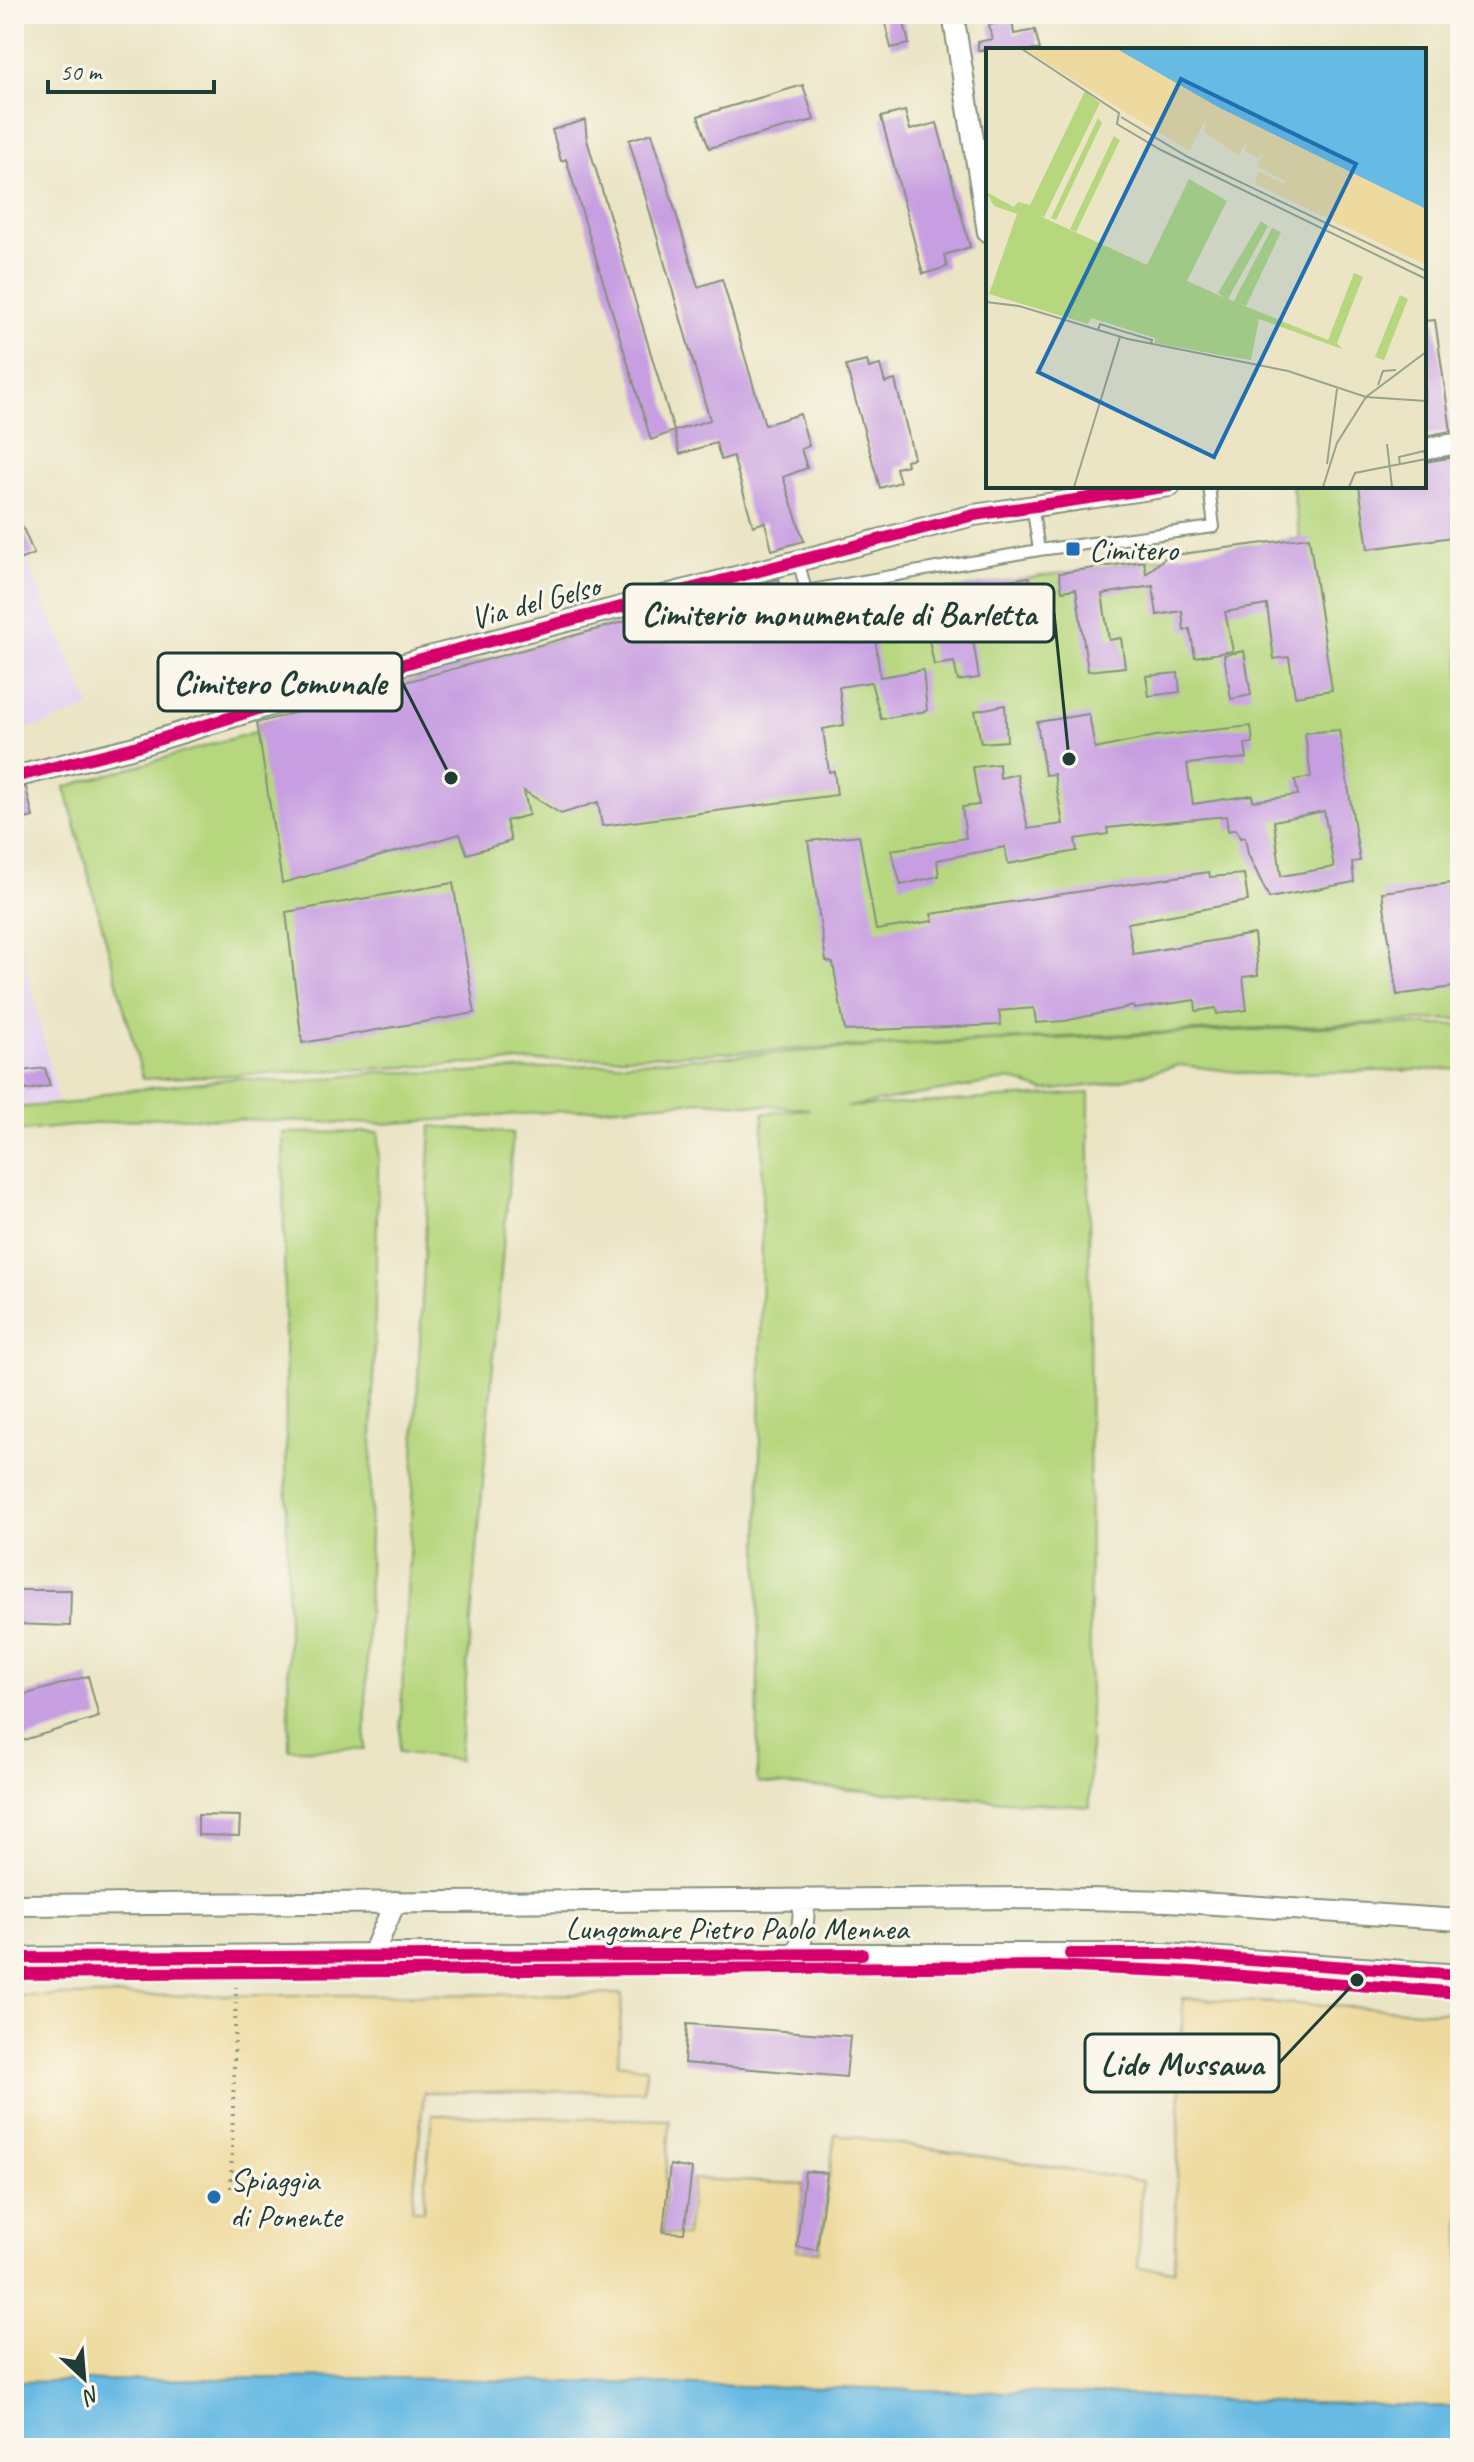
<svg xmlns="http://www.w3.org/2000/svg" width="1474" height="2462" viewBox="0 0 1474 2462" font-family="Caveat,sans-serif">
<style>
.built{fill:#e4d3f1}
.green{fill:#b7d77f;stroke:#6b8a5a;stroke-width:2}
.sand{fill:#eeda9e;stroke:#868c69;stroke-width:2}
.water{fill:#67bae3;stroke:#437c8c;stroke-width:2}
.building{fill:#c79ee1;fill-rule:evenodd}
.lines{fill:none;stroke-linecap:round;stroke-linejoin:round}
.lane-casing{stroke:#85917d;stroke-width:14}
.street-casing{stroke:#85917d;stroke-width:24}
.path{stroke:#85917d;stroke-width:4;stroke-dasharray:2 6;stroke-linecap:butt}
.lane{stroke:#fff;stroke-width:10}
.street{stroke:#fff;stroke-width:20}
.cycleway-casing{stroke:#fbf7ec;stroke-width:17}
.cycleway{stroke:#d6006c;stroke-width:12}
.poi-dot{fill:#1f6fb2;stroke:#fbf7ec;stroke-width:3}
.labels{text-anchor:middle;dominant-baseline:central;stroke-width:6;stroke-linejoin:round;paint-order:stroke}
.poi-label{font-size:32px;fill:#1f3d34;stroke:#fbf7ec;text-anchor:start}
.street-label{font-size:32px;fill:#1f3d34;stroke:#fbf7ec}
.inset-road{fill:none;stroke:#99a28c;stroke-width:2}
.view{fill:#1f6fb2;fill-opacity:0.15;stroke:#1f6fb2;stroke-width:4}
.inset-edge{fill:none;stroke:#1f3d34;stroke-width:4}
.leader{fill:none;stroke:#1f3d34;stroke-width:3}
.callout-dot{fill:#1f3d34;stroke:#fbf7ec;stroke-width:3}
.callout{fill:#fbf7ec;stroke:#1f3d34;stroke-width:3}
.callout-label{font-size:34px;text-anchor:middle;font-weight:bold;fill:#1f3d34}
</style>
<rect width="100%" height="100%" fill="#fbf7ec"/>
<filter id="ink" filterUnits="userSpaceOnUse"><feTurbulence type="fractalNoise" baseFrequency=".0125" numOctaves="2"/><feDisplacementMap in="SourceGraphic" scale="16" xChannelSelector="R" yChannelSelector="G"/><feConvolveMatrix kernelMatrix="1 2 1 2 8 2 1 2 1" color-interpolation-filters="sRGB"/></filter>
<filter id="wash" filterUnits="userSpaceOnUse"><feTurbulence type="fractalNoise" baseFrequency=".006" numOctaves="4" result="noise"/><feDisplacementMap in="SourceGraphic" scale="32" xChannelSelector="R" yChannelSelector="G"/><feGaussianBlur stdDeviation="1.8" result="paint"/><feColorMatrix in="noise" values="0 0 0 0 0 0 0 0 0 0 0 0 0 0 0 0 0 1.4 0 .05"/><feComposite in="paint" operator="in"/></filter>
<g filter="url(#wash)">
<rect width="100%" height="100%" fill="#ebe5c6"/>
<path class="built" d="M 14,531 L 91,708 L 14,734 Z
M 14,915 L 58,1101 L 14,1107 Z"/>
<path class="green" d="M 1460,461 L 1460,1019 L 143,1079 L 65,787 L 258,731 L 258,723 L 778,579 L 784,614 L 1300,538 L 1292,486 L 1424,486 Z
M 1371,1025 L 1460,1025 L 1460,1069 L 1254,1074 L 1180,1065 L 1106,1084 L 1044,1091 L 1011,1079 L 847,1107 L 1089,1093 L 1090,1807 L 757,1783 L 763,1113 L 810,1109 L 703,1101 L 382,1124 L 162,1117 L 14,1132 L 14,1108 L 83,1102 L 106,1093 L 236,1078 L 295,1083 L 378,1072 L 467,1073 L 888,1046 Z
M 431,1126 L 513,1133 L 459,1760 L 399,1752 Z
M 379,1132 L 365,1750 L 289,1749 L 283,1133 Z"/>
<path class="sand" d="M 622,1994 L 618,2063 L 647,2068 L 643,2091 L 424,2092 L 412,2209 L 423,2211 L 432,2115 L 670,2120 L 662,2233 L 686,2236 L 693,2179 L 803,2184 L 797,2250 L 819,2251 L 835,2134 L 1142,2181 L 1138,2268 L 1174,2270 L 1183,1998 L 1460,2013 L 1460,2407 L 1200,2400 L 1134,2395 L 349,2377 L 14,2382 L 14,1996 Z"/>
<path class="water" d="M 349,2377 L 1134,2395 L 1200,2400 L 1460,2407 L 1460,2448 L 14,2448 L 14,2382 Z"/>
<g id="blocks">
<path class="building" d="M 883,14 L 902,14 L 909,44 L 891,48 Z
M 1012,21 L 1014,34 L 1035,30 L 1040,50 L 978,50 L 978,42 L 992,39 L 989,25 Z
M 803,85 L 814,120 L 709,148 L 698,116 Z
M 905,111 L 910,130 L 937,123 L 970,247 L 944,255 L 947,267 L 923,274 L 881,117 Z
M 585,120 L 587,140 L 674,431 L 710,420 L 629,140 L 652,133 L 698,287 L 722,279 L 765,425 L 800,414 L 809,446 L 801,449 L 807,468 L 783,477 L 804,541 L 772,550 L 765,522 L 753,526 L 733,456 L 721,460 L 716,443 L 680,454 L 674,431 L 651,440 L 566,159 L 561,161 L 552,130 Z
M 1435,320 L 1451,431 L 1424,436 L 1424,321 Z
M 867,361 L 869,368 L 880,365 L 885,383 L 895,380 L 914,458 L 906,460 L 907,465 L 896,468 L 900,482 L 880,488 L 846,366 Z
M 1455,457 L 1455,461 L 1460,460 L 1460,536 L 1368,549 L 1359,486 L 1424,486 L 1424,462 Z
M 14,507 L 34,554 L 14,562 Z
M 1309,537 L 1332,690 L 1295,696 L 1289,657 L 1274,659 L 1267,605 L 1225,612 L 1233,651 L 1195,657 L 1190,629 L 1184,631 L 1182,611 L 1157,615 L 1153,586 L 1102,594 L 1109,640 L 1121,638 L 1125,667 L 1088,671 L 1076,589 L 1062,591 L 1059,573 L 1144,561 L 1146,574 L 1167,556 Z
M 1029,577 L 1032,596 L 982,604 L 983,612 L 969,615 L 979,678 L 958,681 L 954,662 L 934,665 L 924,614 L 873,619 L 880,677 L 923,670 L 927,711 L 881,719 L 871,682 L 839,687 L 844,725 L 823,729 L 829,772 L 834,771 L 837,795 L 602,826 L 598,802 L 561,814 L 524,791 L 529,815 L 506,821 L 511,841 L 467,854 L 460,834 L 282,883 L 257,723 L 779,579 L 784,615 Z
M 1244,651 L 1251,695 L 1231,699 L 1224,655 Z
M 1178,673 L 1180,692 L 1149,696 L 1146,676 Z
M 1005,705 L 1007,741 L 981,743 L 975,711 Z
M 1089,714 L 1095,749 L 1156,736 L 1251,726 L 1253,743 L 1245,744 L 1247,758 L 1187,764 L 1193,804 L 1252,795 L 1253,801 L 1298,795 L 1295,780 L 1311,777 L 1305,733 L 1339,730 L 1360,861 L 1352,862 L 1354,882 L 1269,898 L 1248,854 L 1245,837 L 1240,838 L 1236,829 L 1228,831 L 1226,816 L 1107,828 L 1108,834 L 1075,839 L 1077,851 L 1008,864 L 1005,847 L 937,860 L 939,876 L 901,885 L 891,850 L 966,838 L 962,807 L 979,805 L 973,767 L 999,764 L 1000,778 L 1017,774 L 1028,829 L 1063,824 L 1054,774 L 1045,775 L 1037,722 ZM 1324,811 L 1334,867 L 1281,876 L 1274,821 Z
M 26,787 L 33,817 L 14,822 L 14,790 Z
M 859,835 L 876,930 L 933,921 L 931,914 L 991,905 L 1209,872 L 1210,877 L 1244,874 L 1248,901 L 1128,923 L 1133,954 L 1254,934 L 1258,975 L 1243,977 L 1247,1010 L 1217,1014 L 1216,1008 L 1196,1011 L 1195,1000 L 1134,1009 L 1134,1006 L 1065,1021 L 1036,1023 L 1034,1008 L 999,1011 L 1001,1025 L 845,1031 L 833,963 L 826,961 L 808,841 Z
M 1460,882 L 1460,986 L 1397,995 L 1382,892 Z
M 453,883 L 475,1013 L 302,1043 L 286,912 Z
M 45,1068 L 50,1086 L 26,1090 L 21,1071 Z
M 14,1590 L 71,1590 L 70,1626 L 14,1624 Z
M 88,1676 L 99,1717 L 14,1743 L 14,1698 Z
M 198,1815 L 240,1816 L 239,1836 L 198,1835 Z
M 687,2024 L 850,2036 L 846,2077 L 684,2063 Z
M 670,2165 L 692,2169 L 684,2233 L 663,2232 Z
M 805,2171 L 827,2173 L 817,2250 L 797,2247 Z"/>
</g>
</g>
<g filter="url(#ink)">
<use href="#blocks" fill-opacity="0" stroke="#85917d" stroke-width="2"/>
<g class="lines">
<defs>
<path id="lane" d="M 1032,505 L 1039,550 L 1214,527 L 1209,486
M 798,559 L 806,591 L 1039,550"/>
<path id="street" d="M 953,14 L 988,232
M 1424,449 L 1460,443
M 14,777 L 131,748 L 421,659 L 974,515 L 1170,486
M 14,1905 L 1043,1898 L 1169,1901 L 1460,1920
M 800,1953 L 805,1899
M 373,1954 L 395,1902
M 14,1958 L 373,1954 L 1166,1954 L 1460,1975"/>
</defs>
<use href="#lane" class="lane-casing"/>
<use href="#street" class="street-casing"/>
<path class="path" d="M 231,2188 L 236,1987"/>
<use href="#lane" class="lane"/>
<use href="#street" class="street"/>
<defs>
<path id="cycleway" d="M 14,777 L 131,748 L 421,659 L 974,515 L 1170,486
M 1070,1954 L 1166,1954 L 1460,1975
M 14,1958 L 862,1954
M 14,1974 L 1052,1966 L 1191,1972 L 1460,1993"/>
</defs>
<use href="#cycleway" class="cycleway-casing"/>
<use href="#cycleway" class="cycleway"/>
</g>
</g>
<g class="poi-dot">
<rect x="1065" y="541" width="16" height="16" rx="4"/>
<circle cx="214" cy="2197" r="8"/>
</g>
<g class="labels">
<g class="poi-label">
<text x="1089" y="549">Cimitero</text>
<text x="230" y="2179">Spiaggia<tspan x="230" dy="37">di Ponente</tspan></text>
</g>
<g class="street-label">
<text transform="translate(535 602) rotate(-15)">Via del Gelso</text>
<text x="737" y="1928">Lungomare Pietro Paolo Mennea</text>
</g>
</g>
<g transform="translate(986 48)">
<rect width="440" height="440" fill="#ebe5c6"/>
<path d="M 99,43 L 114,55 L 58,169 L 54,168 L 161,217 L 203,131 L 241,153 L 201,233 L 239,250 L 232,245 L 275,173 L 282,178 L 242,251 L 248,253 L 286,180 L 295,184 L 260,258 L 249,254 L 342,292 L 368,225 L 377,229 L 351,295 L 356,301 L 273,271 L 265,312 L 239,308 L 169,295 L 169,290 L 105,270 L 102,276 L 3,246 L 31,166 L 8,158 L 0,144 L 28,159 L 32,154 L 44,157 ZM 112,70 L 116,75 L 70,172 L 65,170 ZM 128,88 L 134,92 L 90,184 L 84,181 ZM 414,247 L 422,251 L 398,312 L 389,309 Z" fill="#b7d77f"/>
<path d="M 38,1 L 131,1 L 232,59 L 440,161 L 440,217 L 269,136 L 272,123 L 298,136 L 306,122 L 299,133 L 271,118 L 278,105 L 272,110 L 259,103 L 261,94 L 252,107 L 218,84 L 220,71 L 203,103 Z" fill="#eeda9e"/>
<path d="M 131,1 L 440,1 L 440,161 L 232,59 Z" fill="#67bae3"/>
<path class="inset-road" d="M 36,1 L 133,65 L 131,76 L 175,102 L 440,231M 135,69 L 202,109 L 440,223M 0,254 L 33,258 L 142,291 L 302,323 L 380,349 L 440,353M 112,282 L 114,276 L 136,283M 136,283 L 166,292 L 165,296M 392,337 L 397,323 L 410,322M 401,396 L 406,439M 341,416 L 351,341M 414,417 L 413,409 L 438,403 L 440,411M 88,439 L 134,289M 337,439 L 351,395 L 380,349 L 440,304M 363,439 L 369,425 L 440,411"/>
<path class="view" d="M 195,31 L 370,116 L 228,409 L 52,324 Z"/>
<rect width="440" height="440" class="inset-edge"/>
</g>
<path class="leader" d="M1069 759L1054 613M451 778L402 682M1357 1980L1279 2063"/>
<g class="callout-dot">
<circle cx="1069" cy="759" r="8"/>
<circle cx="451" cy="778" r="8"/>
<circle cx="1357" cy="1980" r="8"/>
</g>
<g class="callout">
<rect x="624" y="584" width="430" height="58" rx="8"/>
<rect x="158" y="653" width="244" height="58" rx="8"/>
<rect x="1085" y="2034" width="194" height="58" rx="8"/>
</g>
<g class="callout-label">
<text x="839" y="625">Cimiterio monumentale di Barletta</text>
<text x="280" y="694">Cimitero Comunale</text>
<text x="1182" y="2075">Lido Mussawa</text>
</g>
<rect width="1474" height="2462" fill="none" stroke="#fbf7ec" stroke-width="48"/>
<g transform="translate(84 2378) rotate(154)" stroke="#fbf7ec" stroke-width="6" paint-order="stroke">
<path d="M0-6L14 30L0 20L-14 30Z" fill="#1f3d34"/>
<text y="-12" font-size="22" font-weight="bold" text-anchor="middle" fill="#1f3d34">N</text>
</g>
<path d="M48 80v12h166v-12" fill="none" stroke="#1f3d34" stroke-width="4"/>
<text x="60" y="80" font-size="24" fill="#1f3d34" stroke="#fbf7ec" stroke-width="6" paint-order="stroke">50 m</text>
</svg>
